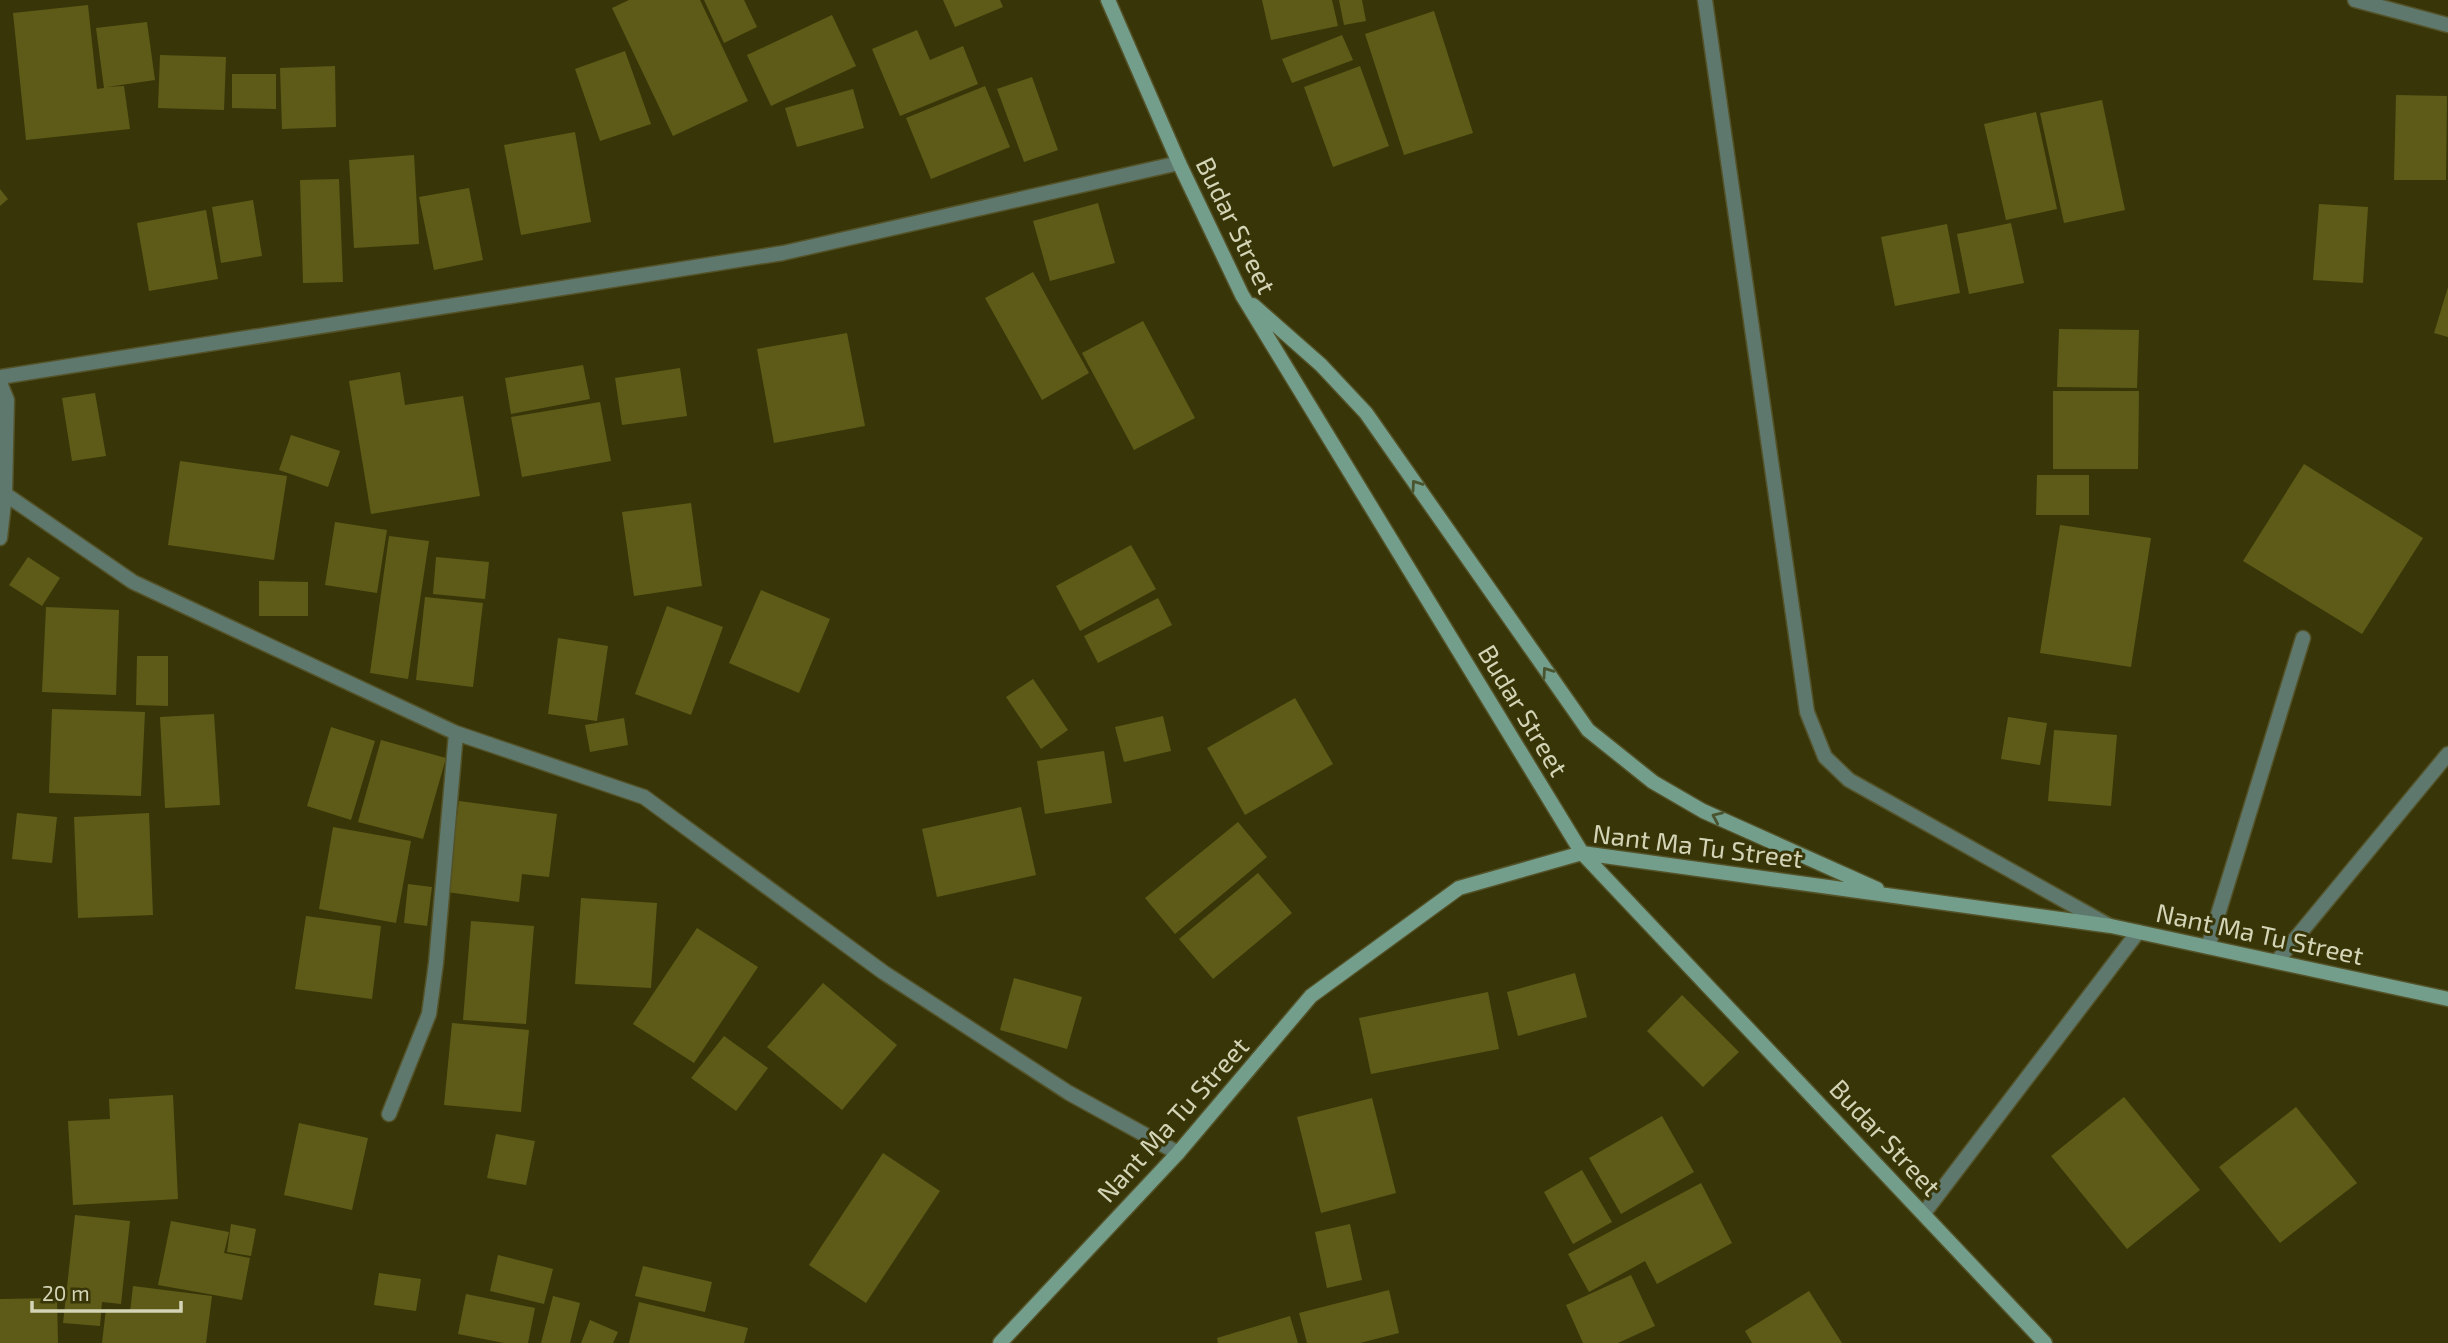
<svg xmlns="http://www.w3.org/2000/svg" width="2448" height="1343" viewBox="0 0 2448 1343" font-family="'Exo 2',sans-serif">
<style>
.building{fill:#5e5b18}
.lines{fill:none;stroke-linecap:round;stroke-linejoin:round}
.service-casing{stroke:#545228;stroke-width:17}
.minor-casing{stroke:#545228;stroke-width:17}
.secondary-casing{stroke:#545228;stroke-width:17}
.service{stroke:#5e786d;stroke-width:14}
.minor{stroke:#5e786d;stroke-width:14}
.secondary{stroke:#739e8c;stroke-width:14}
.oneway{stroke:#4a5530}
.labels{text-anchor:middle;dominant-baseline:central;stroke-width:6;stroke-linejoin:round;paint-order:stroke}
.street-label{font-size:26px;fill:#d4d4b7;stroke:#383608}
</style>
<rect width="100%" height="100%" fill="#383608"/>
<path class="building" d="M 629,0 L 700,0 L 748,101 L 673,136 L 612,8 Z
M 704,0 L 744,0 L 757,27 L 724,43 Z
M 943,0 L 1000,0 L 1003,7 L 955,27 Z
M 1262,0 L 1332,0 L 1338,26 L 1271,40 Z
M 1339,0 L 1362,0 L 1366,21 L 1344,25 Z
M 88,5 L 97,89 L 104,88 L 96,28 L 147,22 L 155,80 L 107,87 L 124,86 L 130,129 L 26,140 L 13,13 Z
M 1434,11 L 1473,133 L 1404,155 L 1365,34 Z
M 832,15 L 856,66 L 771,106 L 747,55 Z
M 917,30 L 930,60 L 963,46 L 978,84 L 900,116 L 872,49 Z
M 1342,35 L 1353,60 L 1292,83 L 1282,59 Z
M 625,51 L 651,124 L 600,141 L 575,69 Z
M 160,55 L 226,57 L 224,110 L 158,108 Z
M 335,66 L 336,127 L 282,129 L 280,68 Z
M 1360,66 L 1389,146 L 1333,167 L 1304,87 Z
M 232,74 L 276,74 L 276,109 L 232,108 Z
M 1032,77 L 1058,150 L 1024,162 L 997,89 Z
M 985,86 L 1010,147 L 931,179 L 906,118 Z
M 853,89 L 864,128 L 797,147 L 785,108 Z
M 2396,95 L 2447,96 L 2446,180 L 2394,180 Z
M 2102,100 L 2125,210 L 2064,223 L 2040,113 Z
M 2036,112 L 2057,209 L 2006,220 L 1984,124 Z
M 575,132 L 591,222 L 521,235 L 504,145 Z
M 414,155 L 419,244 L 354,248 L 349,160 Z
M 339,179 L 343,282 L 303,283 L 300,180 Z
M 469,188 L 483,260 L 434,270 L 419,197 Z
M 0,189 L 8,199 L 0,206 Z
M 253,200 L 262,256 L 221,263 L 212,207 Z
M 1098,203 L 1115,263 L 1050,281 L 1033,221 Z
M 2319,204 L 2368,207 L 2363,283 L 2313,280 Z
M 206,210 L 218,279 L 149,291 L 137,223 Z
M 2011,223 L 2024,283 L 1969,294 L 1957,234 Z
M 1947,224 L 1960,293 L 1895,306 L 1881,237 Z
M 1033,272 L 1089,373 L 1042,400 L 985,298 Z
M 2448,287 L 2448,337 L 2434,333 Z
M 1143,321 L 1195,418 L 1134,450 L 1082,353 Z
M 2059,329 L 2139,330 L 2137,388 L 2057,387 Z
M 847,333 L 865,426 L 774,443 L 757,349 Z
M 583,365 L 590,399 L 511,414 L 505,378 Z
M 680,368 L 687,416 L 622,425 L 615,378 Z
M 400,372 L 405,405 L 463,396 L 480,496 L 371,514 L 349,381 Z
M 2053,391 L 2139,391 L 2138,469 L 2053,469 Z
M 95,393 L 106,456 L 72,461 L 62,398 Z
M 600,402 L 611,461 L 522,477 L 511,417 Z
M 291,435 L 340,451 L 328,487 L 279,470 Z
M 180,461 L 287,476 L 274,560 L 168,545 Z
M 2304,464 L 2423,538 L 2362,634 L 2243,561 Z
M 2037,475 L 2089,475 L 2089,515 L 2036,515 Z
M 691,503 L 702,586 L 634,596 L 622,512 Z
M 335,522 L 387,530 L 377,593 L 325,585 Z
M 2060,525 L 2151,538 L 2131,667 L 2040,653 Z
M 389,536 L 429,541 L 408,679 L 370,673 Z
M 1131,545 L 1156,589 L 1080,631 L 1056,586 Z
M 28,557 L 60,578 L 42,606 L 9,585 Z
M 436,557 L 489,562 L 485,599 L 433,594 Z
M 259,581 L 308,582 L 308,616 L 259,616 Z
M 761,590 L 830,619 L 799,693 L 729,663 Z
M 425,597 L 483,603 L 473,687 L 416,680 Z
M 1158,598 L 1172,625 L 1098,663 L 1084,636 Z
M 667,606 L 723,627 L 691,715 L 635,694 Z
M 46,607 L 119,610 L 116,695 L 42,692 Z
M 558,638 L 608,646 L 597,721 L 548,714 Z
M 137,656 L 168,656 L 168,706 L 136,705 Z
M 1033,679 L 1068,730 L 1041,749 L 1006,697 Z
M 1295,698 L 1333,764 L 1245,815 L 1207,748 Z
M 52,709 L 145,712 L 141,796 L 49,793 Z
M 214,714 L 220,805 L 165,808 L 160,717 Z
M 1163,716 L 1171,751 L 1124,762 L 1115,727 Z
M 2008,717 L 2047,723 L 2040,765 L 2001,759 Z
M 624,718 L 628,745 L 590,752 L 585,725 Z
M 331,727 L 375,741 L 351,820 L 307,806 Z
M 2054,730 L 2117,735 L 2111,806 L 2048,801 Z
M 381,740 L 446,758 L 423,839 L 358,822 Z
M 1104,751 L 1112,803 L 1045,814 L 1037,761 Z
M 459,801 L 557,814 L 549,877 L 522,874 L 519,902 L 447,892 Z
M 1021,807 L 1036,875 L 937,897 L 922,829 Z
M 17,813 L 57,817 L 52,863 L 12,859 Z
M 149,813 L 153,915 L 78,918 L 74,817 Z
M 1238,822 L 1267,857 L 1175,934 L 1145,898 Z
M 333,827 L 411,841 L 396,923 L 319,909 Z
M 1258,873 L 1292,913 L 1213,979 L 1179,939 Z
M 408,884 L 432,887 L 427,926 L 404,923 Z
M 581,898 L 657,903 L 651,988 L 575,984 Z
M 306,916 L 381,926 L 372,999 L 295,989 Z
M 471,921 L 534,926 L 526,1024 L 463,1020 Z
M 697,928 L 758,967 L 694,1063 L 633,1024 Z
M 1575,973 L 1587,1017 L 1518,1036 L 1507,992 Z
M 1014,978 L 1082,997 L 1067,1049 L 1000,1030 Z
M 823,983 L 897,1045 L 842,1110 L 767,1047 Z
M 1488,992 L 1499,1049 L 1371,1074 L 1359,1018 Z
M 1682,995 L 1739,1052 L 1703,1087 L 1647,1031 Z
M 452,1023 L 529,1030 L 521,1112 L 444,1105 Z
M 724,1036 L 768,1068 L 736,1111 L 691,1078 Z
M 173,1095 L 178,1199 L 73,1205 L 68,1121 L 110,1119 L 109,1099 Z
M 2124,1097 L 2200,1190 L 2127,1249 L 2051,1156 Z
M 1372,1098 L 1396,1193 L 1321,1213 L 1297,1117 Z
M 2296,1107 L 2357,1183 L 2280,1243 L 2219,1167 Z
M 1662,1116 L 1694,1172 L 1621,1214 L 1589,1158 Z
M 299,1123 L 368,1138 L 352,1210 L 284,1195 Z
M 496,1134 L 535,1141 L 526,1185 L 487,1178 Z
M 883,1153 L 940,1191 L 866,1303 L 809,1265 Z
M 1582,1170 L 1612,1222 L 1573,1244 L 1544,1192 Z
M 1701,1183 L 1732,1243 L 1657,1284 L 1645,1261 L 1589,1292 L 1568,1254 Z
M 75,1215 L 130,1221 L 121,1304 L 102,1302 L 100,1326 L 63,1323 Z
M 171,1221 L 229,1232 L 224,1253 L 250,1258 L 242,1300 L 158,1285 Z
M 231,1224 L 256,1229 L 251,1256 L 227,1252 Z
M 1350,1224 L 1362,1280 L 1327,1288 L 1315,1232 Z
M 498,1255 L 553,1269 L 544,1304 L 490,1291 Z
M 643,1266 L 712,1282 L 705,1312 L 635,1296 Z
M 379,1273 L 421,1279 L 416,1311 L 374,1305 Z
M 1631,1275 L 1655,1326 L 1618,1343 L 1583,1343 L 1566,1305 Z
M 133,1286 L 212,1296 L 206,1343 L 102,1343 L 106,1309 L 130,1312 Z
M 1389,1290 L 1399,1333 L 1360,1343 L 1307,1343 L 1299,1313 Z
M 1809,1291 L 1842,1343 L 1752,1343 L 1745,1331 Z
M 466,1294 L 535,1308 L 528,1343 L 504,1343 L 458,1334 Z
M 553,1296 L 580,1303 L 570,1343 L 541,1343 Z
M 57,1298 L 58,1343 L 0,1343 L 0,1299 Z
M 639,1302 L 748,1328 L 744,1343 L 629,1343 Z
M 1290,1316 L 1298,1343 L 1218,1343 L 1217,1338 Z
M 590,1320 L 618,1332 L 613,1343 L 581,1343 Z"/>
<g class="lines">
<defs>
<path id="service" d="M 2208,947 L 2303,638
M 1924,1213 L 2138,932"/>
<path id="minor" d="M 1705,0 L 1807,712 L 1825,757 L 1849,780 L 2108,925
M 2355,0 L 2448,25
M 0,377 L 783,253 L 1179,163
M 0,383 L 7,400 L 5,494 L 0,538
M 0,497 L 5,494 L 133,582 L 456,733 L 644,797 L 883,972 L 1069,1093 L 1178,1153
M 2277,961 L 2448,754
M 389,1114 L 429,1014 L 436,963 L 456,733"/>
<path id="secondary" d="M 1108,0 L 1179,163 L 1242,295 L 1582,853 L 2045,1343
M 1253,305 L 1321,365 L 1366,413 L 1588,730 L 1653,782 L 1703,811 L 1877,889
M 1000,1343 L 1178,1153 L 1311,996 L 1459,888 L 1582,853 L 2111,926 L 2448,999"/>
</defs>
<use href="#service" class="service-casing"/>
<use href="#minor" class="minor-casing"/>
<use href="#secondary" class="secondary-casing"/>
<use href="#service" class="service"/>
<use href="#minor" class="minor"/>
<use href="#secondary" class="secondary"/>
</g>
<defs><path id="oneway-chevron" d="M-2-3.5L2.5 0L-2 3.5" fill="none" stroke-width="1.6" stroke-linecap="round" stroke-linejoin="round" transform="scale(1.75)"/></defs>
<g class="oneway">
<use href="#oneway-chevron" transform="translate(1416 485) rotate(-125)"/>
<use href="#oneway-chevron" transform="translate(1547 672) rotate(-125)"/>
<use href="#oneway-chevron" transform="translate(1717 817) rotate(-156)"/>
</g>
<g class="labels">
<g class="street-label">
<text transform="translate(1237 225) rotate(64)">Budar Street</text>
<text transform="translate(1524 710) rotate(59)">Budar Street</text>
<text transform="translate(1698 845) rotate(7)">Nant Ma Tu Street</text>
<text transform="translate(2260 933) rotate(12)">Nant Ma Tu Street</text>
<text transform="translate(1172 1119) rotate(-48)">Nant Ma Tu Street</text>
<text transform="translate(1886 1137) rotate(47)">Budar Street</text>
</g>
</g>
<path d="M32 1301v10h149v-10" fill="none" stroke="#d4d4b7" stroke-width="3.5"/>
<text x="42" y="1301" font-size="21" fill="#d4d4b7" stroke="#383608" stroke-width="5" paint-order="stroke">20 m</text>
</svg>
